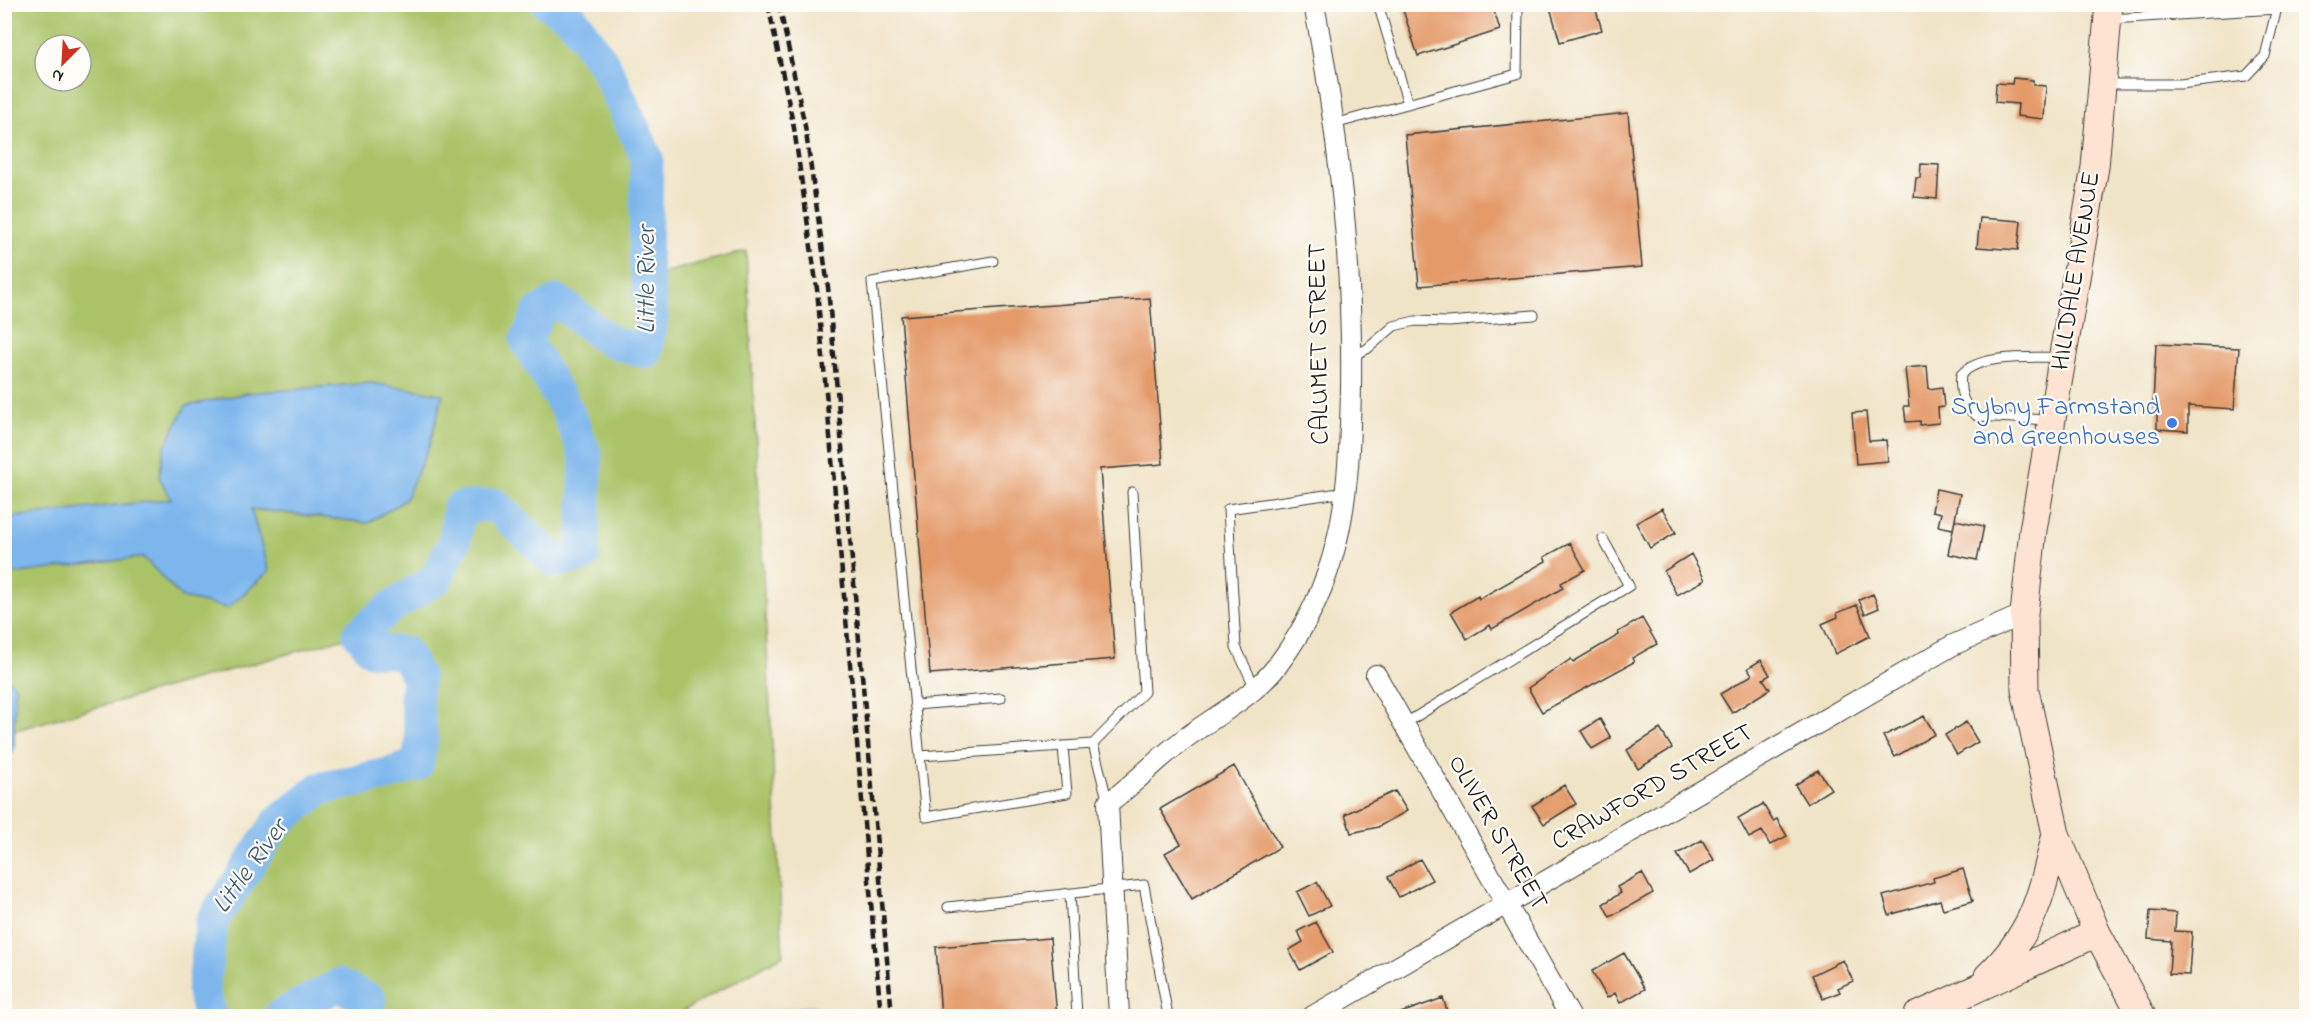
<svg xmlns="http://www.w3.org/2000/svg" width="2311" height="1021" viewBox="0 0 2311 1021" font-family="'Indie Flower',sans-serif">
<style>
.industrial{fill:#d2bec1}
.green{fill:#aac369;stroke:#637042;stroke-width:1.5;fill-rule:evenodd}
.water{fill:#7cb6ed;stroke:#4c6984;stroke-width:1.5}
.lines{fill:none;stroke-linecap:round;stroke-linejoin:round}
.river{stroke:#7cb6ed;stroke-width:33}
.building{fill:#e49a69}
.lane-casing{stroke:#3c3a36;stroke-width:11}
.street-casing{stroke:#3c3a36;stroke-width:22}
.secondary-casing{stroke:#3c3a36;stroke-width:29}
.lane{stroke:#fff;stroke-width:9}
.street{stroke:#fff;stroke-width:20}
.secondary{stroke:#fee3d2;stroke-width:27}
.rail{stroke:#1c1c1c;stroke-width:4.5;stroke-dasharray:9 4.5;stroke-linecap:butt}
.shop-dot{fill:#3f7fe0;stroke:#fdfcf7;stroke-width:2}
.labels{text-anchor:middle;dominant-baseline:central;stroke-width:4.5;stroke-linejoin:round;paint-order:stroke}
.street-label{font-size:26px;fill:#1c1c1c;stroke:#fdfcf7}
.shop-label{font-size:26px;fill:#366cbe;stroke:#fdfcf7;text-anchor:end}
.water-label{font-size:27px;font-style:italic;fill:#425a70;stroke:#fdfcf7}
</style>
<rect width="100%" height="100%" fill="#fdfcf7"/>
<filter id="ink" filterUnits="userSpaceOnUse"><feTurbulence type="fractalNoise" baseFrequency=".0167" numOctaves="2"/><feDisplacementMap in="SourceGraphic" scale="12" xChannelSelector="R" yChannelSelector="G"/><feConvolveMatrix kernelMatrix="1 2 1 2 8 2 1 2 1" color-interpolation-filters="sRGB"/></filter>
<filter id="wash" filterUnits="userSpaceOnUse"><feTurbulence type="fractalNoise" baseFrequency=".008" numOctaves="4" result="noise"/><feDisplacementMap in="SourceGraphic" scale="24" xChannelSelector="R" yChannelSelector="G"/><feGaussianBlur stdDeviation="1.35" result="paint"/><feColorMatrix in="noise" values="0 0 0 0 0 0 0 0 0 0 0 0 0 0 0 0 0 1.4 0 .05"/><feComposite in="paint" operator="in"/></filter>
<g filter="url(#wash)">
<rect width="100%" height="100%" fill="#f0e4c7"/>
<path class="industrial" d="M 813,1004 L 839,1016 L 742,1016 L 744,1015 Z"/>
<path class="green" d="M 548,4 L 571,17 L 652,150 L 647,277 L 746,251 L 783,955 L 674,1016 L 369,1016 L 370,999 L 338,986 L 280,1016 L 210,1016 L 203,991 L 212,921 L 277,823 L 319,789 L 389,774 L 417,765 L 422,739 L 416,699 L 418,678 L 405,653 L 372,650 L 359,634 L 5,733 L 5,5 ZM 45,45 L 81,45 L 81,81 L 45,81 Z"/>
<path class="water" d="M 371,383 L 443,394 L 430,444 L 405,500 L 368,523 L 251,509 L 269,571 L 228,608 L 182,598 L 143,557 L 5,575 L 5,518 L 171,499 L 159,477 L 164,448 L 186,406 L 247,393 Z
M 5,676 L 15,686 L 14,751 L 5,758 Z"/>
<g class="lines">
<path class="river" d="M 210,1016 L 203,991 L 212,921 L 277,823 L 319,789 L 389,774 L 417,765 L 422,739 L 416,699 L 418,678 L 405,653 L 372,650 L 359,634 L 391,607 L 436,579 L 455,540 L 459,508 L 495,505 L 555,561 L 583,556 L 586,456 L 567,410 L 526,340 L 539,312 L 558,301 L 609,341 L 646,352 L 652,317 L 645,260 L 647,158 L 605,66 L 571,17 L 548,4
M 280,1016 L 338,985 L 370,1000 L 369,1016"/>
</g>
<g id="blocks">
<path class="building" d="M 1401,4 L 1492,4 L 1500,30 L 1418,56 Z
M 1549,4 L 1594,4 L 1602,30 L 1560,42 Z
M 2013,78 L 2033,80 L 2033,85 L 2046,86 L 2044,119 L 2017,116 L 2018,104 L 1995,102 L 1996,83 L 2012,84 Z
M 1628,113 L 1642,267 L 1419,286 L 1405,135 Z
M 1921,164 L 1939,165 L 1937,199 L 1914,197 L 1916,178 L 1920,178 Z
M 1980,218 L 2021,221 L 2018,250 L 1977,247 Z
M 1150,298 L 1163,464 L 1100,469 L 1115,659 L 930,674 L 901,316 Z
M 2156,344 L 2239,348 L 2234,409 L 2188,406 L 2188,431 L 2157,429 L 2157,404 L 2153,404 Z
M 1927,366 L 1929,389 L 1942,387 L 1944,407 L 1938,408 L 1939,423 L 1920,425 L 1920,421 L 1906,422 L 1904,406 L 1909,406 L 1905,368 Z
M 1866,412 L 1869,441 L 1886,440 L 1888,461 L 1856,464 L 1852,413 Z
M 1936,489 L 1960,494 L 1953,529 L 1938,526 L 1941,513 L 1932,511 Z
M 1662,508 L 1676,533 L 1650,548 L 1636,523 Z
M 1955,520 L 1984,526 L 1977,560 L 1948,554 Z
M 1570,543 L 1585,570 L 1561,583 L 1563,588 L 1492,629 L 1490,625 L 1467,639 L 1451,612 L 1478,596 L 1479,599 L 1546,561 L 1544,557 Z
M 1691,554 L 1705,580 L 1677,595 L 1664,571 Z
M 1873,594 L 1879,608 L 1865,614 L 1859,600 Z
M 1857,605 L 1870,636 L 1835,654 L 1822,624 L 1838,617 L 1837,613 Z
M 1642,618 L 1657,644 L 1632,658 L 1634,662 L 1542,712 L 1528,688 L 1571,659 L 1573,662 L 1619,635 L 1618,632 Z
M 1761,660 L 1770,675 L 1763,679 L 1770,689 L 1732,713 L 1720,694 L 1752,675 L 1748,668 Z
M 1924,716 L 1935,734 L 1895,757 L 1883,736 Z
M 1600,719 L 1611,738 L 1592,749 L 1581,731 Z
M 1966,722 L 1978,742 L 1957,755 L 1945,735 Z
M 1660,729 L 1672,748 L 1638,769 L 1627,750 Z
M 1234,766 L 1280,847 L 1192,899 L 1165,853 L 1181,844 L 1160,809 Z
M 1818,770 L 1831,789 L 1807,804 L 1795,785 Z
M 1564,785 L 1576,804 L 1544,824 L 1532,806 Z
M 1395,791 L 1407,811 L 1378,827 L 1351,833 L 1345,814 Z
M 1763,804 L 1773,821 L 1777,819 L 1787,836 L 1770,845 L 1762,831 L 1749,838 L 1738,818 Z
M 1702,840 L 1714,860 L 1689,874 L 1677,854 Z
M 1420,859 L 1432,880 L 1399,897 L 1388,877 Z
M 1963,869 L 1973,901 L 1943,909 L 1940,900 L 1889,915 L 1883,896 L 1934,882 L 1933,878 Z
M 1642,873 L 1653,893 L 1610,917 L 1603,904 L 1621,893 L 1617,887 Z
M 1317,882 L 1330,906 L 1309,916 L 1297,892 Z
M 2150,911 L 2176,913 L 2175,931 L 2192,932 L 2189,975 L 2169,974 L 2171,941 L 2148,939 Z
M 1316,922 L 1333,952 L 1300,970 L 1289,950 L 1303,942 L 1298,931 Z
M 1050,938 L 1057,1017 L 941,1017 L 936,947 Z
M 1624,953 L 1645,989 L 1620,1003 L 1615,993 L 1607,998 L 1592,971 Z
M 1843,960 L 1853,981 L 1838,988 L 1840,992 L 1823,999 L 1812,975 Z
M 1443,998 L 1449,1017 L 1396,1017 L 1395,1015 Z"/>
</g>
</g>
<g filter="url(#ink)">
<use href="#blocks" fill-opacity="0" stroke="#3c3a36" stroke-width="1.5"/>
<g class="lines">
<defs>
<path id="lane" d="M 1378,4 L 1408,104
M 2110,19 L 2277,9
M 2104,84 L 2180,84 L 2246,76 L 2265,56 L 2278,4
M 1334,124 L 1517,74 L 1518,4
M 993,261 L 872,282 L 926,817 L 1067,793 L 1063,746
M 1352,356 L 1367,349 L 1394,326 L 1415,321 L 1449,322 L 1534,315
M 2048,420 L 1977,416 C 1963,407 1959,390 1961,375 C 1979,353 2034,358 2061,357
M 1255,688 L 1236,647 L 1228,509 L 1346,492
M 915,705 L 1001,698
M 1404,724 L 1629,586 L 1603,539
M 920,756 L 1093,744
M 1108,803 L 1093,744 L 1144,692 L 1132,492
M 1070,894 L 1077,1016
M 948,907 L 1144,885 L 1168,1016"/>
<path id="street" d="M 1376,675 L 1570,1016
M 1119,1016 L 1108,803 C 1132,786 1151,765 1174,747 C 1206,720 1251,700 1277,666 C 1305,629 1326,586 1337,540 C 1349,490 1350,438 1351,387 C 1353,258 1338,131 1314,4
M 1313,1016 L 1953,645 L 2024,614"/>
<path id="secondary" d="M 2109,4 L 2095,167 L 2033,530 L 2024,614 L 2025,690 L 2056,834 L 2097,933 L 2142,1016
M 1988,976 C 2035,931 2041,895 2056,834
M 1917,1016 L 2097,933"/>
</defs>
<use href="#lane" class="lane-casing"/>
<use href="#street" class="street-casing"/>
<use href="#secondary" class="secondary-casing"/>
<use href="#lane" class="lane"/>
<use href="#street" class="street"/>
<use href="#secondary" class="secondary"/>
<path class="rail" d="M 768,4 L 794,128 L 817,289 L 881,1016
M 779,4 L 805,126 L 828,287 L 892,1016"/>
</g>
</g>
<circle class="shop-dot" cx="2172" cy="423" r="6"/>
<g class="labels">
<g class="street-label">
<text transform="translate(2077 271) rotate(-81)">HILLDALE AVENUE</text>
<text transform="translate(1320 344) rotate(-91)">CALUMET STREET</text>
<text transform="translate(1653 788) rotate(-30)">CRAWFORD STREET</text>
<text transform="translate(1497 833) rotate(60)">OLIVER STREET</text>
</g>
<g class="shop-label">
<text x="2160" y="408">Srybny Farmstand<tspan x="2160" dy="30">and Greenhouses</tspan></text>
</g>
<g class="water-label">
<text transform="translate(647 280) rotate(-90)">Little River</text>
<text transform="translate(251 867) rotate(-54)">Little River</text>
</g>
</g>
<rect width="2311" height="1021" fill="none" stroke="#fdfcf7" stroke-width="24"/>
<g transform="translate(63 63) rotate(204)"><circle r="28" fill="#fdfcf7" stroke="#a3a29f" stroke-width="1.5"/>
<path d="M0-4.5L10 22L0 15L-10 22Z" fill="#c8321e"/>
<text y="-9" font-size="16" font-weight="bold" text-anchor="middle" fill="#1c1c1c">N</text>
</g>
</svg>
